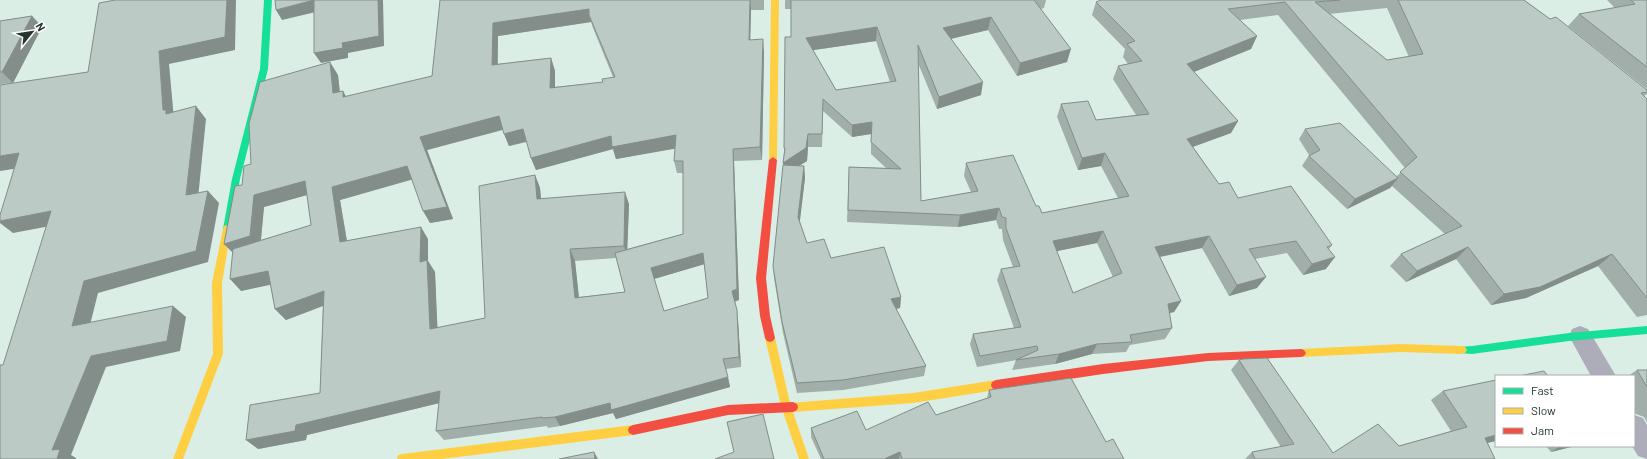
<svg xmlns="http://www.w3.org/2000/svg" width="1647" height="459" viewBox="0 0 1647 459" font-family="Barlow,sans-serif">
<style>
.lines{fill:none;stroke-linecap:round;stroke-linejoin:round}
.street{fill:#adadba;fill-rule:evenodd}
.fast{fill:#16e098;fill-rule:evenodd}
.slow{fill:#ffcf43;fill-rule:evenodd}
.jam{fill:#f24e42;fill-rule:evenodd}
.wall{fill:#a1aea9;fill-rule:evenodd}
.shaded-wall{fill:#838d89}
.building{fill:#bbcac4;stroke:#838d89;fill-rule:evenodd}
</style>
<rect width="100%" height="100%" fill="#daeee6"/>
<g class="lines">
<path class="street" d="M 1580,326 L 1588,329 L 1616,376 L 1591,376 L 1569,336 L 1572,329 Z
M 1634,415 L 1643,418 L 1647,425 L 1647,459 L 1638,456 L 1632,446 L 1634,446 Z"/>
<path class="fast" d="M 264,0 L 272,0 L 268,69 L 240,179 L 231,229 L 230,232 L 224,232 L 223,229 L 232,179 L 260,69 Z
M 1647,326 L 1647,334 L 1569,341 L 1472,354 L 1459,353 L 1457,350 L 1459,347 L 1472,346 L 1569,333 Z"/>
<path class="slow" d="M 771,0 L 779,0 L 777,160 L 773,163 L 769,160 Z
M 227,225 L 230,226 L 231,229 L 222,283 L 223,354 L 183,459 L 173,459 L 213,354 L 212,283 L 223,229 L 224,226 Z
M 770,334 L 773,335 L 775,338 L 790,403 L 913,393 L 996,380 L 1000,382 L 1001,385 L 1000,388 L 996,390 L 913,403 L 793,412 L 809,459 L 799,459 L 781,406 L 765,338 L 767,335 Z
M 1401,344 L 1462,346 L 1465,347 L 1467,350 L 1465,353 L 1462,354 L 1401,352 L 1301,357 L 1298,356 L 1296,353 L 1298,350 L 1301,349 Z
M 633,425 L 637,427 L 638,430 L 637,433 L 633,435 L 442,459 L 397,459 L 398,455 L 402,454 Z"/>
<path class="jam" d="M 773,157 L 777,160 L 766,278 L 770,316 L 775,338 L 773,341 L 770,342 L 767,341 L 765,338 L 760,316 L 756,278 L 769,160 Z
M 1301,349 L 1304,350 L 1306,353 L 1304,356 L 1301,357 L 1208,361 L 1103,374 L 996,390 L 992,388 L 991,385 L 992,382 L 996,380 L 1103,364 L 1208,353 Z
M 793,402 L 797,404 L 798,407 L 797,410 L 793,412 L 728,415 L 633,435 L 629,433 L 628,430 L 629,427 L 633,425 L 728,405 Z"/>
</g>
<path class="wall" d="M 440,0 L 764,0 L 764,10 L 751,10 L 750,39 L 764,52 L 762,160 L 734,161 L 739,300 L 735,301 L 738,321 L 741,367 L 726,369 L 730,387 L 616,419 L 613,413 L 560,426 L 548,428 L 547,426 L 444,440 L 436,431 L 439,403 L 307,435 L 306,440 L 258,449 L 320,393 L 323,306 L 286,320 L 275,309 L 270,284 L 241,291 L 242,185 L 251,164 L 338,75 L 340,92 L 343,91 L 346,97 L 432,76 ZM 591,22 L 593,28 L 613,77 L 603,82 L 555,87 L 555,71 L 551,58 L 498,64 L 498,36 ZM 503,130 L 509,146 L 527,142 L 531,158 L 536,170 L 613,149 L 616,159 L 675,148 L 674,161 L 677,173 L 683,173 L 683,234 L 627,249 L 629,204 L 541,198 L 540,188 L 535,175 L 485,318 L 437,328 L 435,272 L 428,261 L 428,239 L 347,241 L 340,200 L 412,179 L 430,223 L 453,219 L 427,150 ZM 307,195 L 311,225 L 261,240 L 264,207 ZM 616,258 L 625,292 L 579,297 L 575,261 ZM 704,264 L 708,298 L 664,311 L 654,279 Z
M 785,0 L 1046,0 L 1044,8 L 1041,9 L 1067,62 L 1017,76 L 988,30 L 951,39 L 981,95 L 937,109 L 918,63 L 921,201 L 971,192 L 964,176 L 966,163 L 1036,206 L 1042,213 L 1118,198 L 1101,166 L 1078,170 L 1057,117 L 1061,104 L 1096,120 L 1136,115 L 1113,79 L 1118,66 L 1128,64 L 1123,57 L 1125,49 L 1092,15 L 1096,2 L 1101,0 L 1524,0 L 1647,90 L 1647,94 L 1644,96 L 1647,99 L 1647,315 L 1637,317 L 1598,266 L 1526,298 L 1491,305 L 1456,259 L 1406,282 L 1390,266 L 1401,254 L 1445,234 L 1392,186 L 1390,188 L 1347,209 L 1302,166 L 1309,155 L 1299,139 L 1305,129 L 1397,176 L 1405,168 L 1278,15 L 1240,20 L 1257,36 L 1251,49 L 1194,72 L 1238,121 L 1231,133 L 1193,147 L 1219,184 L 1238,198 L 1332,245 L 1329,249 L 1326,269 L 1303,275 L 1287,253 L 1255,259 L 1257,288 L 1229,296 L 1202,248 L 1160,257 L 1181,301 L 1174,312 L 1169,313 L 1172,328 L 1165,339 L 1130,345 L 1126,352 L 1092,354 L 1055,364 L 1012,370 L 1016,360 L 1017,360 L 977,367 L 970,344 L 973,334 L 1014,328 L 997,280 L 1001,269 L 1013,267 L 1003,240 L 1002,229 L 999,229 L 996,220 L 958,227 L 847,222 L 849,167 L 886,168 L 871,154 L 871,134 L 852,137 L 823,111 L 822,147 L 808,147 L 807,161 L 799,166 L 804,166 L 805,178 L 799,221 L 807,243 L 831,258 L 901,297 L 900,308 L 896,309 L 926,366 L 924,376 L 843,390 L 797,393 L 783,333 L 774,278 L 773,266 L 784,155 L 784,148 L 791,37 L 791,9 L 785,9 ZM 1387,8 L 1409,57 L 1387,60 L 1329,14 ZM 876,41 L 890,82 L 836,90 L 813,50 ZM 1097,243 L 1113,277 L 1073,293 L 1056,251 Z
M 1607,0 L 1647,0 L 1647,89 L 1568,26 L 1579,14 L 1615,8 Z
M 32,16 L 42,27 L 13,83 L 0,84 L 0,21 Z
M 1239,360 L 1333,453 L 1399,446 L 1451,431 L 1431,400 L 1443,391 L 1496,380 L 1496,441 L 1487,443 L 1495,459 L 1245,459 L 1252,452 L 1281,447 L 1231,370 Z
M 1637,370 L 1647,370 L 1647,422 L 1644,417 L 1636,414 L 1634,411 L 1634,376 L 1628,376 Z
M 989,390 L 1106,442 L 1124,459 L 821,459 L 811,437 L 811,428 L 866,430 L 936,415 L 987,398 Z
M 1546,446 L 1575,446 L 1551,452 Z"/>
<path class="shaded-wall" d="M 227,0 L 236,0 L 235,50 L 169,64 L 174,119 L 177,127 L 163,110 L 159,51 Z
M 314,0 L 320,11 L 282,20 L 276,10 Z
M 378,0 L 383,0 L 384,46 L 348,53 L 348,58 L 321,63 L 314,53 L 342,43 Z
M 750,0 L 751,10 L 750,53 L 749,40 Z
M 589,9 L 589,15 L 591,22 L 498,36 L 497,78 L 492,65 L 493,23 Z
M 32,16 L 42,27 L 13,83 L 2,72 Z
M 991,17 L 988,30 L 941,41 L 943,28 Z
M 877,27 L 876,41 L 807,51 L 806,38 Z
M 1257,36 L 1251,49 L 1181,77 L 1187,64 Z
M 763,39 L 764,52 L 762,160 L 760,147 Z
M 1071,49 L 1067,62 L 1017,76 L 1020,63 Z
M 551,58 L 555,71 L 555,100 L 550,88 Z
M 330,62 L 338,75 L 341,106 L 333,93 Z
M 983,82 L 981,95 L 937,109 L 939,97 Z
M 343,91 L 350,104 L 343,97 Z
M 196,106 L 206,119 L 197,208 L 186,195 Z
M 499,116 L 505,129 L 427,150 L 453,219 L 430,223 L 423,211 L 420,137 Z
M 1238,121 L 1231,133 L 1181,151 L 1187,139 Z
M 872,122 L 871,134 L 852,137 L 852,125 Z
M 523,129 L 528,141 L 509,146 L 504,134 Z
M 808,134 L 808,147 L 807,161 L 784,175 L 783,163 Z
M 676,135 L 679,148 L 616,159 L 613,149 L 536,170 L 531,158 L 611,136 Z
M 733,149 L 734,161 L 739,300 L 734,302 L 732,291 Z
M 19,153 L 33,166 L 0,171 L 0,156 Z
M 1105,153 L 1101,166 L 1078,170 L 1082,158 Z
M 407,166 L 414,179 L 340,200 L 349,254 L 340,242 L 332,187 Z
M 804,166 L 805,178 L 799,229 L 798,217 Z
M 535,175 L 540,188 L 542,211 L 537,199 Z
M 1398,178 L 1390,188 L 1347,209 L 1355,199 Z
M 305,181 L 314,193 L 264,207 L 260,248 L 235,255 L 224,244 L 254,195 Z
M 208,191 L 219,203 L 208,262 L 98,293 L 87,337 L 72,326 L 84,281 Z
M 625,192 L 629,204 L 627,257 L 624,246 Z
M 999,208 L 996,220 L 958,227 L 960,215 Z
M 51,211 L 66,223 L 13,233 L 0,223 L 0,221 Z
M 421,227 L 428,239 L 428,261 L 435,272 L 438,340 L 430,329 L 420,262 Z
M 1103,231 L 1097,243 L 1048,253 L 1053,241 Z
M 1209,236 L 1202,248 L 1149,259 L 1155,247 Z
M 1468,247 L 1456,259 L 1406,282 L 1417,271 Z
M 570,249 L 575,261 L 580,309 L 575,298 Z
M 703,253 L 705,264 L 654,279 L 651,268 Z
M 1612,254 L 1598,266 L 1526,298 L 1491,305 L 1504,294 Z
M 1335,257 L 1326,269 L 1303,275 L 1312,264 Z
M 268,271 L 279,283 L 241,291 L 230,279 Z
M 1266,277 L 1257,288 L 1229,296 L 1237,285 Z
M 324,291 L 333,302 L 286,320 L 275,309 Z
M 901,297 L 900,308 L 889,310 L 891,299 Z
M 1181,301 L 1174,312 L 1161,315 L 1168,304 Z
M 173,306 L 186,317 L 180,351 L 106,367 L 71,455 L 76,458 L 76,459 L 57,459 L 52,450 L 91,356 Z
M 737,310 L 738,321 L 741,367 L 739,357 Z
M 1097,344 L 1092,354 L 1055,364 L 1059,354 Z
M 728,377 L 730,387 L 616,419 L 613,413 L 560,426 L 555,417 L 610,403 Z
M 440,391 L 448,401 L 307,435 L 306,440 L 258,449 L 246,440 L 296,425 Z
M 1496,435 L 1496,441 L 1472,446 L 1485,438 Z
M 1560,446 L 1575,446 L 1551,452 Z
M 594,452 L 598,459 L 595,459 Z
M 900,452 L 899,459 L 884,459 Z"/>
<path class="building" d="M 115,0 L 227,0 L 225,37 L 159,51 L 163,110 L 166,110 L 166,114 L 196,106 L 186,195 L 208,191 L 196,251 L 84,281 L 72,326 L 173,306 L 167,341 L 91,356 L 52,450 L 60,449 L 57,459 L 0,459 L 0,365 L 3,365 L 51,211 L 0,221 L 0,215 L 19,153 L 0,156 L 0,85 L 88,72 L 99,3 Z
M 275,0 L 378,0 L 379,36 L 342,43 L 343,48 L 314,53 L 314,0 L 276,10 Z
M 440,0 L 750,0 L 749,40 L 763,39 L 760,147 L 733,149 L 737,289 L 732,291 L 737,310 L 739,357 L 723,359 L 728,377 L 611,410 L 610,403 L 555,417 L 542,418 L 542,417 L 436,431 L 440,391 L 296,425 L 295,431 L 246,440 L 250,405 L 320,393 L 324,291 L 275,309 L 268,271 L 230,279 L 233,249 L 311,225 L 305,181 L 254,195 L 250,236 L 224,244 L 235,186 L 242,185 L 244,166 L 251,164 L 249,124 L 260,82 L 330,62 L 333,93 L 343,91 L 343,97 L 432,76 ZM 589,9 L 589,15 L 615,77 L 602,79 L 603,82 L 550,88 L 551,58 L 492,65 L 493,23 ZM 499,116 L 504,134 L 523,129 L 531,158 L 611,136 L 612,147 L 676,135 L 674,161 L 683,161 L 683,234 L 615,253 L 625,292 L 575,298 L 570,249 L 624,246 L 625,192 L 537,199 L 535,175 L 479,186 L 485,318 L 430,329 L 427,260 L 420,262 L 421,227 L 340,242 L 332,187 L 407,166 L 423,211 L 447,207 L 420,137 ZM 703,253 L 708,298 L 664,311 L 651,268 Z
M 791,0 L 1034,0 L 1071,49 L 1020,63 L 991,17 L 943,28 L 983,82 L 939,97 L 918,45 L 921,201 L 978,191 L 966,163 L 1013,155 L 1036,206 L 1039,206 L 1042,213 L 1129,196 L 1105,153 L 1082,158 L 1061,104 L 1088,101 L 1096,120 L 1149,114 L 1118,66 L 1142,61 L 1127,44 L 1135,41 L 1096,2 L 1101,0 L 1340,0 L 1315,2 L 1387,60 L 1423,54 L 1398,0 L 1524,0 L 1550,19 L 1556,17 L 1647,90 L 1647,92 L 1641,93 L 1647,99 L 1647,298 L 1612,254 L 1540,287 L 1504,294 L 1468,247 L 1417,271 L 1401,254 L 1462,226 L 1400,172 L 1417,157 L 1285,2 L 1228,9 L 1257,36 L 1187,64 L 1238,121 L 1187,139 L 1219,184 L 1229,182 L 1238,198 L 1291,186 L 1332,245 L 1327,247 L 1335,257 L 1312,264 L 1296,241 L 1249,249 L 1266,277 L 1237,285 L 1209,236 L 1155,247 L 1181,301 L 1168,304 L 1172,328 L 1130,335 L 1132,342 L 1097,344 L 1059,354 L 1016,360 L 1038,350 L 1037,346 L 980,356 L 973,334 L 1021,327 L 1001,269 L 1020,266 L 1006,228 L 1006,218 L 1002,217 L 999,208 L 960,215 L 848,210 L 849,167 L 901,169 L 871,142 L 872,122 L 852,125 L 823,99 L 822,134 L 808,134 L 806,148 L 783,163 L 785,148 L 784,148 L 785,37 L 791,37 ZM 877,27 L 896,81 L 836,90 L 806,38 ZM 1103,231 L 1122,273 L 1073,293 L 1053,241 Z
M 1631,0 L 1647,0 L 1647,67 L 1579,14 L 1635,4 Z
M 32,16 L 2,72 L 0,72 L 0,21 Z
M 1340,123 L 1398,178 L 1355,199 L 1309,156 L 1320,150 L 1305,129 Z
M 783,165 L 804,166 L 798,217 L 807,243 L 824,239 L 831,258 L 884,247 L 901,297 L 891,299 L 926,366 L 843,380 L 797,383 L 782,322 L 773,266 Z
M 1267,358 L 1333,453 L 1378,424 L 1399,446 L 1467,427 L 1443,391 L 1496,380 L 1496,435 L 1485,438 L 1495,459 L 1255,459 L 1252,452 L 1294,444 L 1239,360 L 1243,359 Z
M 1637,370 L 1647,370 L 1647,387 Z
M 1544,371 L 1548,376 L 1519,376 Z
M 1071,378 L 1106,442 L 1113,439 L 1124,459 L 902,459 L 900,452 L 884,459 L 824,459 L 811,428 L 857,411 L 866,430 L 928,402 L 936,415 L 991,397 L 989,390 Z
M 763,414 L 774,459 L 715,459 L 734,452 L 727,422 Z
M 594,452 L 595,459 L 559,459 Z"/>
<rect x="1495" y="375" width="140" height="72" fill="#ffffff" stroke="#a8aeab"/>
<rect x="1503" y="388" width="20" height="6" fill="#16e098" stroke="#a8aeab"/>
<text x="1531" y="395" font-size="12" fill="#26342e">Fast</text>
<rect x="1503" y="408" width="20" height="6" fill="#ffcf43" stroke="#a8aeab"/>
<text x="1531" y="415" font-size="12" fill="#26342e">Slow</text>
<rect x="1503" y="428" width="20" height="6" fill="#f24e42" stroke="#a8aeab"/>
<text x="1531" y="435" font-size="12" fill="#26342e">Jam</text>
<g transform="translate(32 32) rotate(60)" stroke="#ffffff" stroke-width="3" paint-order="stroke">
<path d="M0-3L7 15L0 10L-7 15Z" fill="#26342e"/>
<text y="-6" font-size="11" font-weight="bold" text-anchor="middle" fill="#26342e">N</text>
</g>
</svg>
